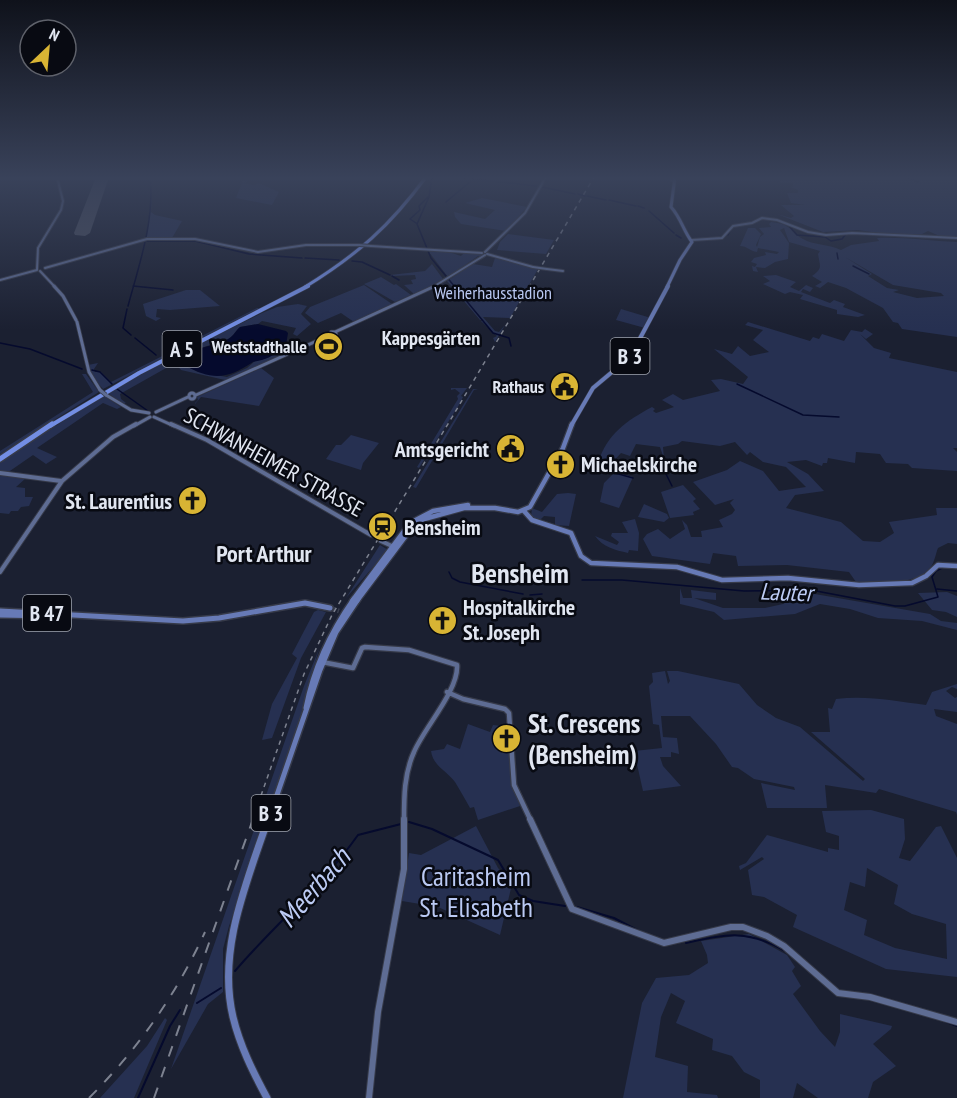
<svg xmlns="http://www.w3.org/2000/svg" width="957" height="1098" viewBox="0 0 957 1098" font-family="'PT Sans Narrow',sans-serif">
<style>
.green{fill:#263051;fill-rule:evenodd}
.water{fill:#050a2d}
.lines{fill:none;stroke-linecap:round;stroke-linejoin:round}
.stream-far1{stroke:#050a2d;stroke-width:1.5}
.stream{stroke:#050a2d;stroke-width:2}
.runway{fill:#4c5160;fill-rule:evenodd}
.secondary-tunnel{stroke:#393e4e;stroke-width:4;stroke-dasharray:4 1.5;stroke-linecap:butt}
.primary-tunnel{stroke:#393e4e;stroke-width:5;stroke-dasharray:5 3;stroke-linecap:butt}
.secondary-far4-casing{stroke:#363a49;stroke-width:4}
.secondary-far3-casing{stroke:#363a49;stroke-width:4.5}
.secondary-far2-casing{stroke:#363a49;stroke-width:6}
.secondary-far1-casing{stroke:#363a49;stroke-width:7}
.secondary-casing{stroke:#363a49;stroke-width:8}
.primary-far4-casing{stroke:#363a49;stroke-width:4.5}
.primary-far3-casing{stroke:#363a49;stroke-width:5}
.primary-far2-casing{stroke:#363a49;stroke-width:7}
.primary-far1-casing{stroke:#363a49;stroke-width:8}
.primary-casing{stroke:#363a49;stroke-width:9}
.highway-far2-casing{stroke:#363a49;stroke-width:4.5}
.highway-far1-casing{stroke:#363a49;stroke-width:5}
.highway-casing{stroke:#363a49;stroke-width:8}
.secondary-far4{stroke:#5e6c93;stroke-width:2}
.secondary-far3{stroke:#5e6c93;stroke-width:3}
.secondary-far2{stroke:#5e6c93;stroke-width:4}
.secondary-far1{stroke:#5e6c93;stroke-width:4.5}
.secondary{stroke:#5e6c93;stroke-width:6}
.primary-far4{stroke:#677ab6;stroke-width:3}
.primary-far3{stroke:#677ab6;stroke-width:4}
.primary-far2{stroke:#677ab6;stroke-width:4.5}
.primary-far1{stroke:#677ab6;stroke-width:5}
.primary{stroke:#677ab6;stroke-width:7}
.highway-far2{stroke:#738ee4;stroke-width:3}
.highway-far1{stroke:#738ee4;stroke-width:4}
.highway{stroke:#738ee4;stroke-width:5}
.rail-far1{stroke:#7d8290;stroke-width:1.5;stroke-dasharray:4.5 4.5;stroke-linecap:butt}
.rail{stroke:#7d8290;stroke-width:2;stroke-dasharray:11 11;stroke-linecap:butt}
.secondary-bridge-far1-casing{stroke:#363a49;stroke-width:4;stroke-linecap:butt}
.secondary-bridge-casing{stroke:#363a49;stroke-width:4.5;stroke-linecap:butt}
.secondary-bridge-far1{stroke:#5e6c93;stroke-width:2}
.secondary-bridge{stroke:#5e6c93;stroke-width:3}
.labels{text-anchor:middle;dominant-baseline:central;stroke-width:5;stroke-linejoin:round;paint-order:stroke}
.far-park-label{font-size:18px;fill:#bac9f3;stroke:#080a12}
.far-poi-label{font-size:18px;font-weight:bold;fill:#e1e6f1;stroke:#080a12;text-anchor:end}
.far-neighbourhood-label{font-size:20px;font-weight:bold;fill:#e1e6f1;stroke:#080a12}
.shield{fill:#080a12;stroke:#a0a4ae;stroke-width:1.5}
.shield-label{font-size:21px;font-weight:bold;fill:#e1e6f1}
.poi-label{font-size:22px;font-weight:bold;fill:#e1e6f1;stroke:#080a12;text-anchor:start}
.street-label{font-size:22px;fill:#e1e6f1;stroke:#080a12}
.neighbourhood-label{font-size:24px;font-weight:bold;fill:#e1e6f1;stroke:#080a12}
.water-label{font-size:24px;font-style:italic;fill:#bdccf5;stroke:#080a12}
.near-poi-label{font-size:27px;font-weight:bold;fill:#e1e6f1;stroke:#080a12;text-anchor:start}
.near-park-label{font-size:27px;fill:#bac9f3;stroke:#080a12}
.district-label{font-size:28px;font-weight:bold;fill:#e1e6f1;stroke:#080a12}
.near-water-label{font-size:28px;font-style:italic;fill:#bdccf5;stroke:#080a12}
</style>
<rect width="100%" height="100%" fill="#1b2031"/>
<path class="green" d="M 244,177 L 253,179 L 244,183 L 254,185 L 259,183 L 279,192 L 272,205 L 236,198 Z
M 781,177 L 957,177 L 957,236 L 942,237 L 928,231 L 922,234 L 892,235 L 858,230 L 823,232 L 777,214 L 791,218 L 794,216 L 781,205 L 805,205 L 791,203 L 787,193 L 798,193 L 798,190 L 791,187 L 794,186 L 792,183 L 780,183 Z
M 152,194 L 151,212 L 155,215 L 182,221 L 172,238 L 146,239 Z
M 482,198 L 527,207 L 506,231 L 461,224 L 455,217 L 454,212 L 485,219 L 495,210 L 465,203 Z
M 771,222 C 793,224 788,231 803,239 C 813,245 828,244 841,250 L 851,245 L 879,241 L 877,238 C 904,237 930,241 957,242 L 957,337 L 902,329 L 898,323 L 893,322 L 883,308 L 846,288 L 828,282 L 820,288 L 815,286 L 822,282 L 812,276 C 823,268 820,267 818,254 L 820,251 L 789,242 L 784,228 L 780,230 L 789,243 L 788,259 L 775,262 L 765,268 L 756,267 L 758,272 L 753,271 L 752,266 L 755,267 L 757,264 L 751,262 L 754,258 L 766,255 L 765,252 L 777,254 L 779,252 L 758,248 L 757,252 C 750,251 747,246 740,246 L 748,228 L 755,228 L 761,234 L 756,245 L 757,247 L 760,237 L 764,234 L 759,228 L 771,227 L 769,224 ZM 845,257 L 893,285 L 941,293 L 944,296 L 917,298 L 893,292 L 899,290 L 887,288 L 868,276 L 872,274 Z
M 508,234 L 554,240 L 546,254 L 497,250 L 500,242 Z
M 426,248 L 455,250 L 452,253 L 461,256 L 466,251 L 480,253 L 482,256 L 478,256 L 448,277 Z
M 495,258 L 538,269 L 510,318 L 483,317 L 495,331 L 499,332 L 505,325 L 495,342 L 493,338 L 497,336 L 481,321 L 484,320 L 480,320 L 447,281 L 473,264 L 492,267 Z
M 432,264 L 443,279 L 415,295 L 404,285 L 413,284 L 411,280 L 416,279 L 415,275 L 393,276 L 390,275 L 425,271 Z
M 776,275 L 796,282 L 790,287 L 799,291 L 806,285 L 813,288 L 810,292 L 803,289 L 801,292 L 830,303 L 834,300 L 845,304 L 843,307 L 865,315 L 858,317 L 837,314 L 837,310 L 800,299 L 803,295 L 790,292 L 785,294 L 763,284 L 770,281 L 763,276 Z
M 381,277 L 394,285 L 396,284 L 411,295 L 395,302 L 364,284 Z
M 364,285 L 392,304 L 354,322 L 341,313 L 318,323 L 305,313 L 310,307 Z
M 186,290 L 200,290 L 220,306 L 170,310 L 157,309 L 156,317 L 161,318 L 156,321 L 146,316 L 143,304 Z
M 298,304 L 307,306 L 301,314 L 311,324 L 297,336 L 293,334 L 296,328 L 262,321 L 258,324 L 240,327 C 236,330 235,334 231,337 C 218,347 188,344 184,365 L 198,372 L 227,377 L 247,368 L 255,361 L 267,358 L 281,350 L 287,342 L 291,346 L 289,352 L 300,347 L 222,382 L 225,380 L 181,370 L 175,363 L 120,394 L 121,399 L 126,403 L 123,404 L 108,393 L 168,359 L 262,313 L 277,307 Z
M 257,308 L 260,308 L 103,389 L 94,379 L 88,365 L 98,363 L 94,369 L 95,372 L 101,372 L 111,382 Z
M 621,309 L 651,318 L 645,328 L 616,320 Z
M 748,322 L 810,341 L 813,337 L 819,339 L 822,334 L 844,341 L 851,330 L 862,332 L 865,329 L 873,334 L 866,339 L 860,334 L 874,348 L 891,353 L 889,358 L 957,372 L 957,448 L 953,448 L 957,452 L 957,471 L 912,468 L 908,464 L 886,463 L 880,454 L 856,452 L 855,463 L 828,458 L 827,463 L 823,463 L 822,466 L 806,460 L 787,462 L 808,474 L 824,491 L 795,495 L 786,508 L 841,522 L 863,541 L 880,542 L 894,533 L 889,522 L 937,515 L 936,508 L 957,508 L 957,544 L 948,543 L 938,548 C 936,553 934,563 931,567 C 914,587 879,582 856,582 L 849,572 L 787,565 L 738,566 L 736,556 L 713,553 L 710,564 L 652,556 L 643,539 L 647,534 L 658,529 L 670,539 L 685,529 L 682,520 L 687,525 L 691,537 L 702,537 L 701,531 L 723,527 L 719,520 L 732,514 L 735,510 L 730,503 L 734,499 L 715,505 L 693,482 L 727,470 L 740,461 L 763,471 L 779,491 L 806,487 L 786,467 L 763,462 L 750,452 L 747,455 L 735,442 L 720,446 L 682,441 L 678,444 L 663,447 L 664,459 L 660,447 L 636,444 L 630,456 L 621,453 L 609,466 L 598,463 C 607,434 626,421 652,407 L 655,409 L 653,411 L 656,413 L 674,407 L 662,400 L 673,394 L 683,400 L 720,391 L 711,380 L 721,379 L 743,384 L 748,377 L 714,349 L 732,354 L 738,346 L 750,356 L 769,352 L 753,340 L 763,330 L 745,325 Z
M 261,368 L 274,378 L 259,406 L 201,397 L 195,404 L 195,403 L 198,400 L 197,397 Z
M 82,374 L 86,374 L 99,392 L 0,454 L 0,451 L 93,392 Z
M 451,388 L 467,388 L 461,396 L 463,397 L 459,405 L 419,468 L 417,467 L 458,399 L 457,396 L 460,393 L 455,389 L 451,390 Z
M 473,389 L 478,389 L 474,390 L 416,488 L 413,487 Z
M 103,395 L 121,407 L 117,409 L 103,403 L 37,448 L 57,457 L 46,464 L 33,455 L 7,473 L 0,472 L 0,462 Z
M 351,435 L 379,443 L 363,463 L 361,470 L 326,459 L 336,445 L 341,445 Z
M 615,472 L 633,477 L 619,508 L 600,502 L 604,483 Z
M 0,474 L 26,478 L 16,487 L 25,488 L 25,497 L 33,497 L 29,506 L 21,507 L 18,511 L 11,511 L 9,514 L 0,513 Z
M 683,485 L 696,499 L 693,501 L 700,509 L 693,512 L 694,515 L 670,518 L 661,492 Z
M 568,493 L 576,494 L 569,526 L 555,525 L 555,517 L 544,516 L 540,520 L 531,517 L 532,508 L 542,512 L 557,494 Z
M 644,504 L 667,514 L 669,518 L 664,522 L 638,517 Z
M 635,519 L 639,533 L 638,551 L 629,550 L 628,553 C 615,550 603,547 595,536 L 617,545 L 619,542 L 611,536 L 612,533 L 628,533 L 622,522 Z
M 380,545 L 388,550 L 346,598 Z
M 680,588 L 683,598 L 692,598 L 691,590 L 716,593 L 716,600 L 694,598 L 723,608 L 765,608 L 783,604 L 794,596 L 809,593 L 930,614 L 941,621 L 957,623 L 957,630 L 922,621 L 878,618 L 850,609 L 820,604 L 795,614 L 724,620 L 714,612 L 680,604 Z
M 947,592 L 957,596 L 957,617 L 946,612 L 932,610 L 918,593 Z
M 318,610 L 326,612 L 301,658 L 272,738 L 262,740 L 272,704 L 297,658 L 292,654 L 314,612 Z
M 319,649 L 308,687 L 303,717 L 229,926 L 223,949 L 223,992 L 208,1004 L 171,1069 L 304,686 Z
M 665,671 L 668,684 L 670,681 L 667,671 L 678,671 L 739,684 L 757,705 L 776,718 L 800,727 L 863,781 L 865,779 L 811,732 L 830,732 L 828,708 L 832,709 L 836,699 C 866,695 896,701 926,705 L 932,692 L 957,684 L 957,689 L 952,687 L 946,691 L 955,698 L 957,697 L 957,712 L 934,709 L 936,716 L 957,724 L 957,815 L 956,812 L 879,789 L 876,793 L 825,785 L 827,808 L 767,808 L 761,783 L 795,790 L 794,787 L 754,779 L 738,768 L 732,767 L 716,744 L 690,716 L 661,716 L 663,737 L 677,738 L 679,754 L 671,752 L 671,757 L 660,757 L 663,766 L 681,786 L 643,791 L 634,751 L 662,748 L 659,725 L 653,724 L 649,686 L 653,682 L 652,673 Z
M 468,724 L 490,732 L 493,725 L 509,727 L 512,779 L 520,806 L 478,820 L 474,807 L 470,808 C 465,799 460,790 455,782 C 447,771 433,766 431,751 L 444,749 L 447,744 L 460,749 Z
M 871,810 L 904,819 L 905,839 L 899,858 L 910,861 L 936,827 L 941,826 L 957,858 L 957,977 L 886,969 L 793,927 L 797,915 L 764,897 L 752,895 L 748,870 L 764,859 L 762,857 L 740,870 L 739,866 L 746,863 L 767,835 L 828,852 L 828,848 L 839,850 L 839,836 L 826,832 L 822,811 ZM 867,868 L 898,885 L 894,904 L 912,914 L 946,924 L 947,959 L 895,948 L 864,935 L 867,920 L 844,910 L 850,882 L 865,887 Z
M 476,826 L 498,868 L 512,884 L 500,935 L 438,907 L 402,901 L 409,853 L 421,855 Z
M 749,934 L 787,955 L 795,967 L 792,971 L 801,986 L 793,994 L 820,1031 L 835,1047 L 840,1032 L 840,1014 L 892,1026 L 891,1029 L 873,1044 L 896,1066 L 873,1082 L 868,1098 L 818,1098 L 797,1083 L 793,1098 L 760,1098 L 760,1080 L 744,1072 L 732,1056 L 712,1050 L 713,1039 L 676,1023 L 685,1001 L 671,993 L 661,1017 L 655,1057 L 688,1066 L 687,1092 L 717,1095 L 718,1098 L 623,1098 L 642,1003 L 656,978 L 689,975 L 708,963 L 707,955 L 701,941 Z
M 165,1018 L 167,1020 L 134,1098 L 100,1098 L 147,1046 Z"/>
<path class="water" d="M 258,324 L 286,331 L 288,333 L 286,345 C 280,352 271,357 262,360 C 261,360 254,362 253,362 C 227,379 213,381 184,365 C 188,344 218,348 231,337 C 235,334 236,330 240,327 Z"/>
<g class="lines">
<path class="stream-far1" d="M 432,177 L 429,197 L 417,224 L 431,258 L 493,333 L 509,338 L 511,346
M 457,177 L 536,186
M 906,177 L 918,182
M 475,178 L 478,177
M 542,187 L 575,194
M 578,194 L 585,196
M 587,196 L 606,200
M 609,200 L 636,206
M 446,202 L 471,181
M 638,206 L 644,208
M 649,211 L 674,233
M 416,223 L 410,219 L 420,210 L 419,206 L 428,197
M 790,227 L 797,235 L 825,237 L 831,241 L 842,239 L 846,234
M 676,235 L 681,238
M 728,235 L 731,229
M 865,235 L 878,235
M 922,237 L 953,239
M 145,241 L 195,241 L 249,254 L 302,258
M 837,253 L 838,259
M 305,258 L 339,260
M 352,261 L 362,262 L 390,275
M 853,266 L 869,274
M 392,276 L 399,280
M 133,286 L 173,290
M 128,306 C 139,265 155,220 150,177
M 127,309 L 123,328 L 131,335
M 135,338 L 156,355
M 0,343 L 30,349 L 82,369
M 92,370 L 100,372 L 112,384
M 737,384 L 803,415 L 839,417
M 117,389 L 148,411
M 597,468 L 613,472
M 664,470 L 672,486
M 615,473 L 633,478
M 449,572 L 452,578 L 460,582 L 523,594
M 582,580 L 622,580 L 744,591 L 811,590 L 895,606 L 905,606 L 938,597 L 932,577 L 936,571 L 944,567
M 937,589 L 957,591
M 530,595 L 542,594"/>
<path class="stream" d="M 409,822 L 432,829 L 498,860 L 519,895 L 533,901 L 565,906
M 577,907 L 614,918 L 639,931
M 686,943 C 727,934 747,929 785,951
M 235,971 C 275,924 322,886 358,835 L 401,824
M 197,1003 L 221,988
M 944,1021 L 957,1026
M 138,1098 L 170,1026 L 180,1010"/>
<path class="runway" d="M 96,177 L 109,177 L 90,233 L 85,236 L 75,235 L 74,233 Z"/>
<path class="secondary-tunnel" d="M 371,535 L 381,541"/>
<path class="primary-tunnel" d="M 330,608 L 339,611"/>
<defs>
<path id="secondary-far4" d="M 664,177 L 674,181
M 692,240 L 722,238 L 733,226 L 752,223 L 762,218 L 777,220 L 808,232 L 826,235 L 852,233 L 957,238
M 371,246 L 482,253
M 485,252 L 525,213 L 546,177
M 487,254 L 533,267
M 45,268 L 147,239 L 195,239 L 258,252 L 306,245 L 359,245
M 547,269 L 563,271
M 37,270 L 38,248 L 61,210 L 63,201 L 57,177
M 40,271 L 55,287
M 0,280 L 37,270
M 433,287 L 485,255"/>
<path id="secondary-far3" d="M 54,286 L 63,296 L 76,320
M 77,322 L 89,372 L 100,390
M 331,332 L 335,332 L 336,334 L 330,335 Z
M 335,332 L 435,286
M189 396a3 3 0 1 1 6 0a3 3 0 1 1-6 0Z
M 106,395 L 131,410 L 149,413
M 196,395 L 330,335
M 156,412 L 188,397
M 154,417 L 174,426
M 134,426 L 150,417"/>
<path id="secondary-far2" d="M 171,424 L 207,440 L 371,535
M 0,473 L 61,481
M 381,541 L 394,547
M 0,572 L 62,481 L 113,437 L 136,424"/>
<path id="secondary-far1" d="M 322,662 L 353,668 L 362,648 L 365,647 L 409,650 L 457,665 C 459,690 424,728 414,752 C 404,774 404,797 404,821
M 447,692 L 463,699 L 505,709 L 509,713 L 514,785 L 531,821"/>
<path id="secondary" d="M 530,819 L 572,909 L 664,943 L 731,927 L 743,927 L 767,936 L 784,946 L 838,993 L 870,997 L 957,1022
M 369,1098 L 378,1012 L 404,869 L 404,819"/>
<path id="primary-far4" d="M 667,287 L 680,260 L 692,242 C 683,230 681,218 671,207 L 675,177"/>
<path id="primary-far3" d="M 571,426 L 593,388 L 630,357 L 668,286"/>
<path id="primary-far2" d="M 524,511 L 532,520 L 571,533 L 581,556 L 591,563 L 677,567 L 722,580 L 788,578 L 859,585 L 912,583 L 926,576 L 938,565 L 957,566
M 352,601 L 410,523 L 433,511 L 468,505
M 357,601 L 417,521 L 464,508 L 495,508 L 518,512 L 530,507 L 563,448 L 572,424"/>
<path id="primary-far1" d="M 0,611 L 183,621 L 219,618 L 305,603 L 330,608
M 0,615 L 54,616
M 306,708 C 314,667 330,633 354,599
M 268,821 L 320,670 L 336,632 L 358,599"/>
<path id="primary" d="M 267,1098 C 253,1072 240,1046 233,1017 C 217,950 247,882 268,819"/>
<path id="highway-far2" d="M 305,287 C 357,255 390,226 426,177"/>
<path id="highway-far1" d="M 50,426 L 139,373 L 308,286"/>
<path id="highway" d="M 0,459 L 52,424"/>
</defs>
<use href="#secondary-far4" class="secondary-far4-casing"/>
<use href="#secondary-far3" class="secondary-far3-casing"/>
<use href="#secondary-far2" class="secondary-far2-casing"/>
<use href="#secondary-far1" class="secondary-far1-casing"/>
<use href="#secondary" class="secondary-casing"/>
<use href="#primary-far4" class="primary-far4-casing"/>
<use href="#primary-far3" class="primary-far3-casing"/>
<use href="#primary-far2" class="primary-far2-casing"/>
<use href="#primary-far1" class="primary-far1-casing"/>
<use href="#primary" class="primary-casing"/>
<use href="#highway-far2" class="highway-far2-casing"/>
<use href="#highway-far1" class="highway-far1-casing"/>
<use href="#highway" class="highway-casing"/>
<use href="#secondary-far4" class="secondary-far4"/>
<use href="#secondary-far3" class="secondary-far3"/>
<use href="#secondary-far2" class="secondary-far2"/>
<use href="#secondary-far1" class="secondary-far1"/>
<use href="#secondary" class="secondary"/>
<use href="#primary-far4" class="primary-far4"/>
<use href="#primary-far3" class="primary-far3"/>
<use href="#primary-far2" class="primary-far2"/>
<use href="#primary-far1" class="primary-far1"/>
<use href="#primary" class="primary"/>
<use href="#highway-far2" class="highway-far2"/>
<use href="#highway-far1" class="highway-far1"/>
<use href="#highway" class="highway"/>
<path class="rail-far1" d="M 252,821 L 304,674 L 332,615 L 454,414 L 594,177"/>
<path class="rail" d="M 89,1098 C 138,1049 176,995 205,932
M 154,1098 L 253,819"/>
<defs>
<path id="secondary-bridge-far1" d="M 359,245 L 371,246
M 533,267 L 547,269"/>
<path id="secondary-bridge" d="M 100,390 L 106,395"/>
</defs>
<use href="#secondary-bridge-far1" class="secondary-bridge-far1-casing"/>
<use href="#secondary-bridge" class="secondary-bridge-casing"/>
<use href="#secondary-bridge-far1" class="secondary-bridge-far1"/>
<use href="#secondary-bridge" class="secondary-bridge"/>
</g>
<linearGradient id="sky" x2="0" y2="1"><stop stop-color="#0f121b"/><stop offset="0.54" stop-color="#39425a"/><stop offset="1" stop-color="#39425a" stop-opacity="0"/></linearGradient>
<rect width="957" height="330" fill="url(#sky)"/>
<defs>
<symbol id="stadium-disc" viewBox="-11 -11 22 22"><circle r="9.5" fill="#d8b434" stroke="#080a12"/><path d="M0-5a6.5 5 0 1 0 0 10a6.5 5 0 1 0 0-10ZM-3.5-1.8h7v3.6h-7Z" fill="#111"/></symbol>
<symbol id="civic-disc" viewBox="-11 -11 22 22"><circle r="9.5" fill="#d8b434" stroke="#080a12"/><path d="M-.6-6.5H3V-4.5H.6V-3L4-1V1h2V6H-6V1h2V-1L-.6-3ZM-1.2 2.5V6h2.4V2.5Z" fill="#111"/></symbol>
<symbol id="church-disc" viewBox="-11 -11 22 22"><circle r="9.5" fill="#d8b434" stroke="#080a12"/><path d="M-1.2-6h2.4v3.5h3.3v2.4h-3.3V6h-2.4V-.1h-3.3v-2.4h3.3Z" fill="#111"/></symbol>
<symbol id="station-disc" viewBox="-11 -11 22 22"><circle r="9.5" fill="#d8b434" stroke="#080a12"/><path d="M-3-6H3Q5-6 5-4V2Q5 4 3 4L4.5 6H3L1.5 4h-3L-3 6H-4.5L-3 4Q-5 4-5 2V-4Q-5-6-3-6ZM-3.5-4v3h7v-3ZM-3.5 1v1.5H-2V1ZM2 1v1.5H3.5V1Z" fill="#111"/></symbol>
</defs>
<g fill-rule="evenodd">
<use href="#stadium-disc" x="312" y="330" width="33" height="33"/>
<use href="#civic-disc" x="548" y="370" width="33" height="33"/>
<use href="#civic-disc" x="494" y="432" width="33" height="33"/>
<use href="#church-disc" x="544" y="448" width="33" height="33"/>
<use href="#church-disc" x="176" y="484" width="33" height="33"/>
<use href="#station-disc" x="366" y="510" width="33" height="33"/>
<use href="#church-disc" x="426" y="604" width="33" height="33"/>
<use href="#church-disc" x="490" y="722" width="33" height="33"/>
</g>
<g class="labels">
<g class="far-park-label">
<text x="493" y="292">Weiherhausstadion</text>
</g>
<g class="far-poi-label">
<text x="307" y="346">Weststadthalle</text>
<text x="544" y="386">Rathaus</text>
</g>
<g class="far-neighbourhood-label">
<text x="431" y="338">Kappesgärten</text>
</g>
<g class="shield">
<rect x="162.5" y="331" width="39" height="36" rx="4.5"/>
<rect x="610.5" y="338" width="39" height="36" rx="4.5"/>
<rect x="23" y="595" width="48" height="36" rx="4.5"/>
<rect x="251.5" y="795" width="39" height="36" rx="4.5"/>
</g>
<g class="shield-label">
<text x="182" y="349">A 5</text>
<text x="630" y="356">B 3</text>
<text x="47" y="613">B 47</text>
<text x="271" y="813">B 3</text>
</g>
<g class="poi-label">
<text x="489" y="449" text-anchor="end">Amtsgericht</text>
<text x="581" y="464">Michaelskirche</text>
<text x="172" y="501" text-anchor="end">St. Laurentius</text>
<text x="404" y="527">Bensheim</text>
<text x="463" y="607">Hospitalkirche<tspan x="463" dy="25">St. Joseph</tspan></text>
</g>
<g class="street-label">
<text transform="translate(274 462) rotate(29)">SCHWANHEIMER STRASSE</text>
</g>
<g class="neighbourhood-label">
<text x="264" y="553">Port Arthur</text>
</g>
<g class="water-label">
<text transform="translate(786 592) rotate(2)">Lauter</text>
</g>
<g class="near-poi-label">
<text x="528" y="723">St. Crescens<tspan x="528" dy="31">(Bensheim)</tspan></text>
</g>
<g class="near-park-label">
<text x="476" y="876">Caritasheim<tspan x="476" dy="31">St. Elisabeth</tspan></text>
</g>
<g class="district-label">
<text x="520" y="572">Bensheim</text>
</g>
<g class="near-water-label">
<text transform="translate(313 887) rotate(-49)">Meerbach</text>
</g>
</g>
<g transform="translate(48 48) rotate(26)"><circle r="28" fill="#080a12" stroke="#5f626b" stroke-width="1.5"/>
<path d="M0-4.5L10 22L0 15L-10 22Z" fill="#d8b434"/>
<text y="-9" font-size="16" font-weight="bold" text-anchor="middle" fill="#e1e6f1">N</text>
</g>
</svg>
